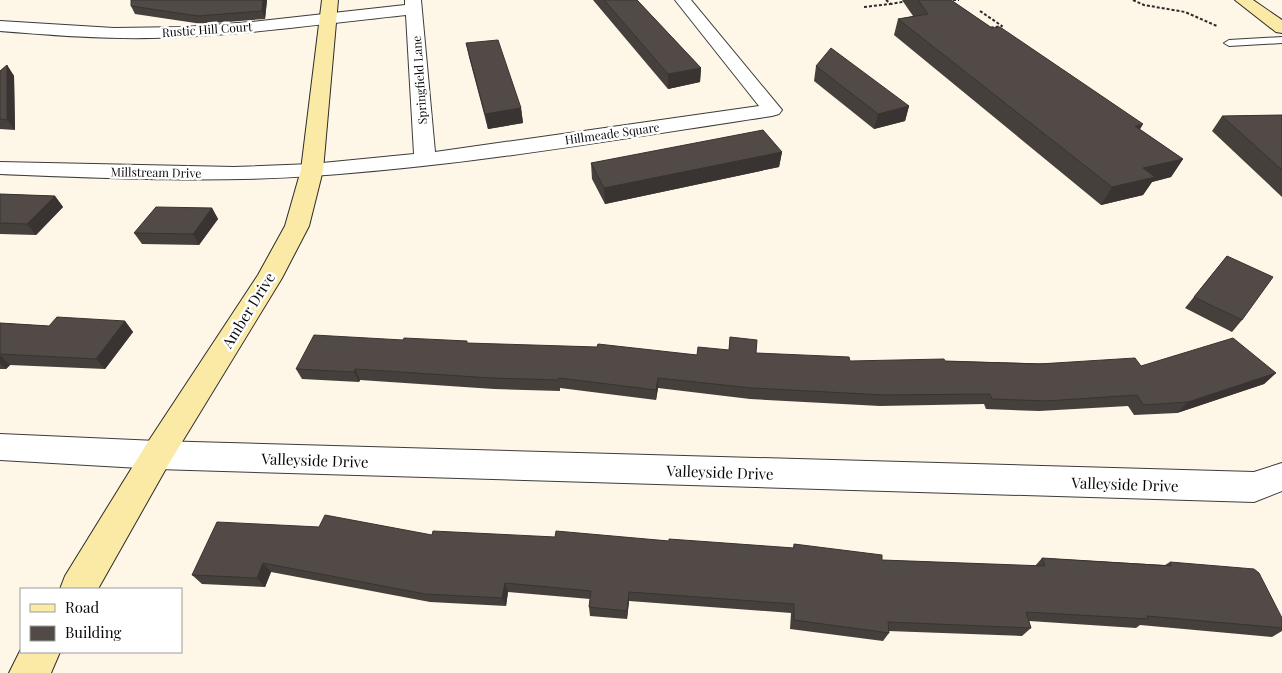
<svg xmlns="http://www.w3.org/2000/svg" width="1282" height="673" viewBox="0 0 1282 673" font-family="'Playfair Display',serif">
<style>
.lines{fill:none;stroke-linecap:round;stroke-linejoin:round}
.lane-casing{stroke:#3c3c3c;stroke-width:2}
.street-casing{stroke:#3c3c3c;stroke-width:2}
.secondary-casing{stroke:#2b2b2b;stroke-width:2}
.path{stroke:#2b2b2b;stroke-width:2;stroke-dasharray:3 2;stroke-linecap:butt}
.lane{fill:#fff;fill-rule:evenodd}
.street{fill:#fff;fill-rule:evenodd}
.secondary{fill:#fbeaa5;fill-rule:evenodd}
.wall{fill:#46403c}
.shaded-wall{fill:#393431}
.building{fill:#514a46;stroke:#393431}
.labels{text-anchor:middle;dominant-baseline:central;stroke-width:5;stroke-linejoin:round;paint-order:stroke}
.far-street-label{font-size:12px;fill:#090909;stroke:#fff}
.street-label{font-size:15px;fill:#090909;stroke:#fff}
</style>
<rect width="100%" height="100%" fill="#fef7e7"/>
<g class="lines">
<defs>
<path id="lane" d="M 1282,37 L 1282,43 L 1229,46 L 1224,43 L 1229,40 Z"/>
<path id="street" d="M 405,0 L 421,0 L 435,152 L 759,106 L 675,0 L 691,0 L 782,110 L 779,114 L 772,116 C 619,139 466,166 312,176 C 208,183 104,178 0,174 L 0,162 L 234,167 L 312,164 L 414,154 L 406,15 C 322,24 237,36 152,38 C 101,39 51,35 0,31 L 0,21 L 114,28 L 185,27 L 251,22 L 405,5 Z
M 0,434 L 157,441 L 1254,472 L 1282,463 L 1282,491 L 1254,502 L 157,469 L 0,460 Z"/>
<path id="secondary" d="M 322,0 L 338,0 L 323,170 L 309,226 L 282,278 L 168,465 L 98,589 L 60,589 L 65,576 L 146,445 L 258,275 L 285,226 L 301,170 Z
M 1235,0 L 1253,0 L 1282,20 L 1282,33 L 1276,32 Z
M 21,649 L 21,652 L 60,652 L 51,673 L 9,673 Z"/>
</defs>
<use href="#lane" class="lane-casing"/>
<use href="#street" class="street-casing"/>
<use href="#secondary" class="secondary-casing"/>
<path class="path" d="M 886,0 L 891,4 L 907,1
M 948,0 L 959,0
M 1133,0 L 1144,5 L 1185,12 L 1217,26
M 864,7 L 890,4
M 980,11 L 1002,26 L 988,28"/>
<use href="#lane" class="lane"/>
<use href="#street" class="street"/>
<use href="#secondary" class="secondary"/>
</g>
<path class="wall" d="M 267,0 L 265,19 L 202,24 L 135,14 L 131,6 Z
M 593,0 L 637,0 L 701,68 L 700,82 L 668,89 Z
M 902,0 L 951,0 L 1183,159 L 1171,177 L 1152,182 L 1143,195 L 1101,205 L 894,35 L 898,19 L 913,16 Z
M 466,43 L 521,108 L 523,123 L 488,129 L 469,57 Z
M 7,65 L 14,76 L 15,130 L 0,129 L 0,71 Z
M 816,66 L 909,106 L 905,121 L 874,129 L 814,81 Z
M 1282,115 L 1282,197 L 1212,131 L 1222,116 Z
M 782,152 L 779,167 L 605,204 L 592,179 L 591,163 Z
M 0,194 L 55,196 L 63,207 L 36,235 L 0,234 Z
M 212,208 L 218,219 L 199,245 L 142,244 L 134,233 Z
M 1227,256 L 1242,320 L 1232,332 L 1185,308 Z
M 125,321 L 133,332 L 105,369 L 10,365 L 6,369 L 0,369 L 0,323 L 49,326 Z
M 730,337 L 756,353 L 850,361 L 945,361 L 1141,366 L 1276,373 L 1264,384 L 1177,413 L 1134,415 L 1128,406 L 1039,411 L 986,409 L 984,404 L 880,406 L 750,399 L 658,388 L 656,400 L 560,388 L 560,391 L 494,389 L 360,380 L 359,382 L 302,379 L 296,369 L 403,340 L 697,355 L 729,350 Z
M 432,535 L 555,537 L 669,541 L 793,548 L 794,544 L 882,560 L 1035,566 L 1042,558 L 1165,565 L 1170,562 L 1282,628 L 1282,631 L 1272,637 L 1140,625 L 1136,628 L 1029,621 L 1031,628 L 1022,636 L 888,631 L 889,633 L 883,641 L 790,629 L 791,613 L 629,601 L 627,619 L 590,616 L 589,607 L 590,599 L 508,592 L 506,606 L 430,602 L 271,572 L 265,587 L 202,584 L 192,575 Z"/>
<path class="shaded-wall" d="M 263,0 L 267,0 L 265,19 L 262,11 Z
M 7,65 L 14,76 L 15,130 L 7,120 Z
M 701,68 L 700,82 L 668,89 L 668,74 Z
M 909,106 L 905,121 L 874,129 L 878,114 Z
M 521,108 L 523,123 L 488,129 L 485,114 Z
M 1143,124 L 1133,142 L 1135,126 Z
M 782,152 L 779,167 L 605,204 L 604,188 Z
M 1183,159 L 1171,177 L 1152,182 L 1143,195 L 1101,205 L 1112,187 L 1143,168 Z
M 55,196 L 63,207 L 36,235 L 27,224 Z
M 212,208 L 218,219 L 199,245 L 193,234 Z
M 125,321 L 133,332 L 105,369 L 96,359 Z
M 0,355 L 10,365 L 6,369 L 0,363 Z
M 355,369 L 360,380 L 359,382 L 354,372 Z
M 1276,373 L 1264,384 L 1177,413 L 1188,402 Z
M 658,378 L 658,388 L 656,400 L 656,390 Z
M 263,563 L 271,572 L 265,587 L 257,578 Z
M 505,583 L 508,592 L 506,606 L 502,598 Z
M 629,592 L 629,601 L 627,619 L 627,611 Z"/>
<path class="building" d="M 131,0 L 263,0 L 262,11 L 198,16 L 131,6 Z
M 604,0 L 637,0 L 701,68 L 668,74 Z
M 918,0 L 951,0 L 992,28 L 1000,27 L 1143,124 L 1135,126 L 1183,159 L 1143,168 L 1155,177 L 1112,187 L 898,19 L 928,14 Z
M 498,40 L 521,108 L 485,114 L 466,43 Z
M 831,48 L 909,106 L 878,114 L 816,66 Z
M 7,65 L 7,120 L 0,119 L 0,71 Z
M 1282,115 L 1282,170 L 1222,116 Z
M 763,130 L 782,152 L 604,188 L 591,163 Z
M 0,194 L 55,196 L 27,224 L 0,223 Z
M 156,207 L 212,208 L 193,234 L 134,233 Z
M 1227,256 L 1273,277 L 1242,320 L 1194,297 Z
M 57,317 L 125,321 L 96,359 L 0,354 L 0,323 L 49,326 Z
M 314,335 L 403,340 L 404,338 L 467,341 L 467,343 L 597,347 L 598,344 L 697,355 L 698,347 L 729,350 L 730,337 L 757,340 L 756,353 L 849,357 L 850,361 L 944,359 L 945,361 L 1039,364 L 1135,358 L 1141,366 L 1233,338 L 1276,373 L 1188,402 L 1143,405 L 1137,395 L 1046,401 L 992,399 L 990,394 L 884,395 L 752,388 L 658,378 L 656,390 L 559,378 L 558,380 L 491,378 L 355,369 L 354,372 L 296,369 Z
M 325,515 L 432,535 L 433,531 L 555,537 L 556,531 L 669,541 L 669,539 L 794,548 L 794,544 L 882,555 L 882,560 L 1045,566 L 1042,558 L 1171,566 L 1170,562 L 1254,569 L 1259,573 L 1282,618 L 1282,628 L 1147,616 L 1148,619 L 1026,612 L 1031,628 L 888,622 L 889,633 L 794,620 L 794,604 L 629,592 L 627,611 L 589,607 L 591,591 L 505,583 L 502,598 L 425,594 L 263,563 L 257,578 L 192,575 L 217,522 L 319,527 Z"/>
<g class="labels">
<g class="far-street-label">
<text transform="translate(207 29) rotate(-4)">Rustic Hill Court</text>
<text transform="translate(419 80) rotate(-94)">Springfield Lane</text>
<text transform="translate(612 133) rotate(-8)">Hillmeade Square</text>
<text transform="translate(156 172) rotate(1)">Millstream Drive</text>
</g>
<g class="street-label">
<text transform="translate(248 310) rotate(-58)">Amber Drive</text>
<text transform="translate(315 460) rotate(2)">Valleyside Drive</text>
<text transform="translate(720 472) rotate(2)">Valleyside Drive</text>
<text transform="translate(1125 484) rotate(2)">Valleyside Drive</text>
</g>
</g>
<rect x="20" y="588" width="162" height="65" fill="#ffffff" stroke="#9d9d9d"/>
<rect x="30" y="604" width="25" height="8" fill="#fbeaa5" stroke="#9d9d9d"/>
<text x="65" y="613" font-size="15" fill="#090909">Road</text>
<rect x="30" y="626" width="25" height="15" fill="#514a46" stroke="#9d9d9d"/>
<text x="65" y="638" font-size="15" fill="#090909">Building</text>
</svg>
